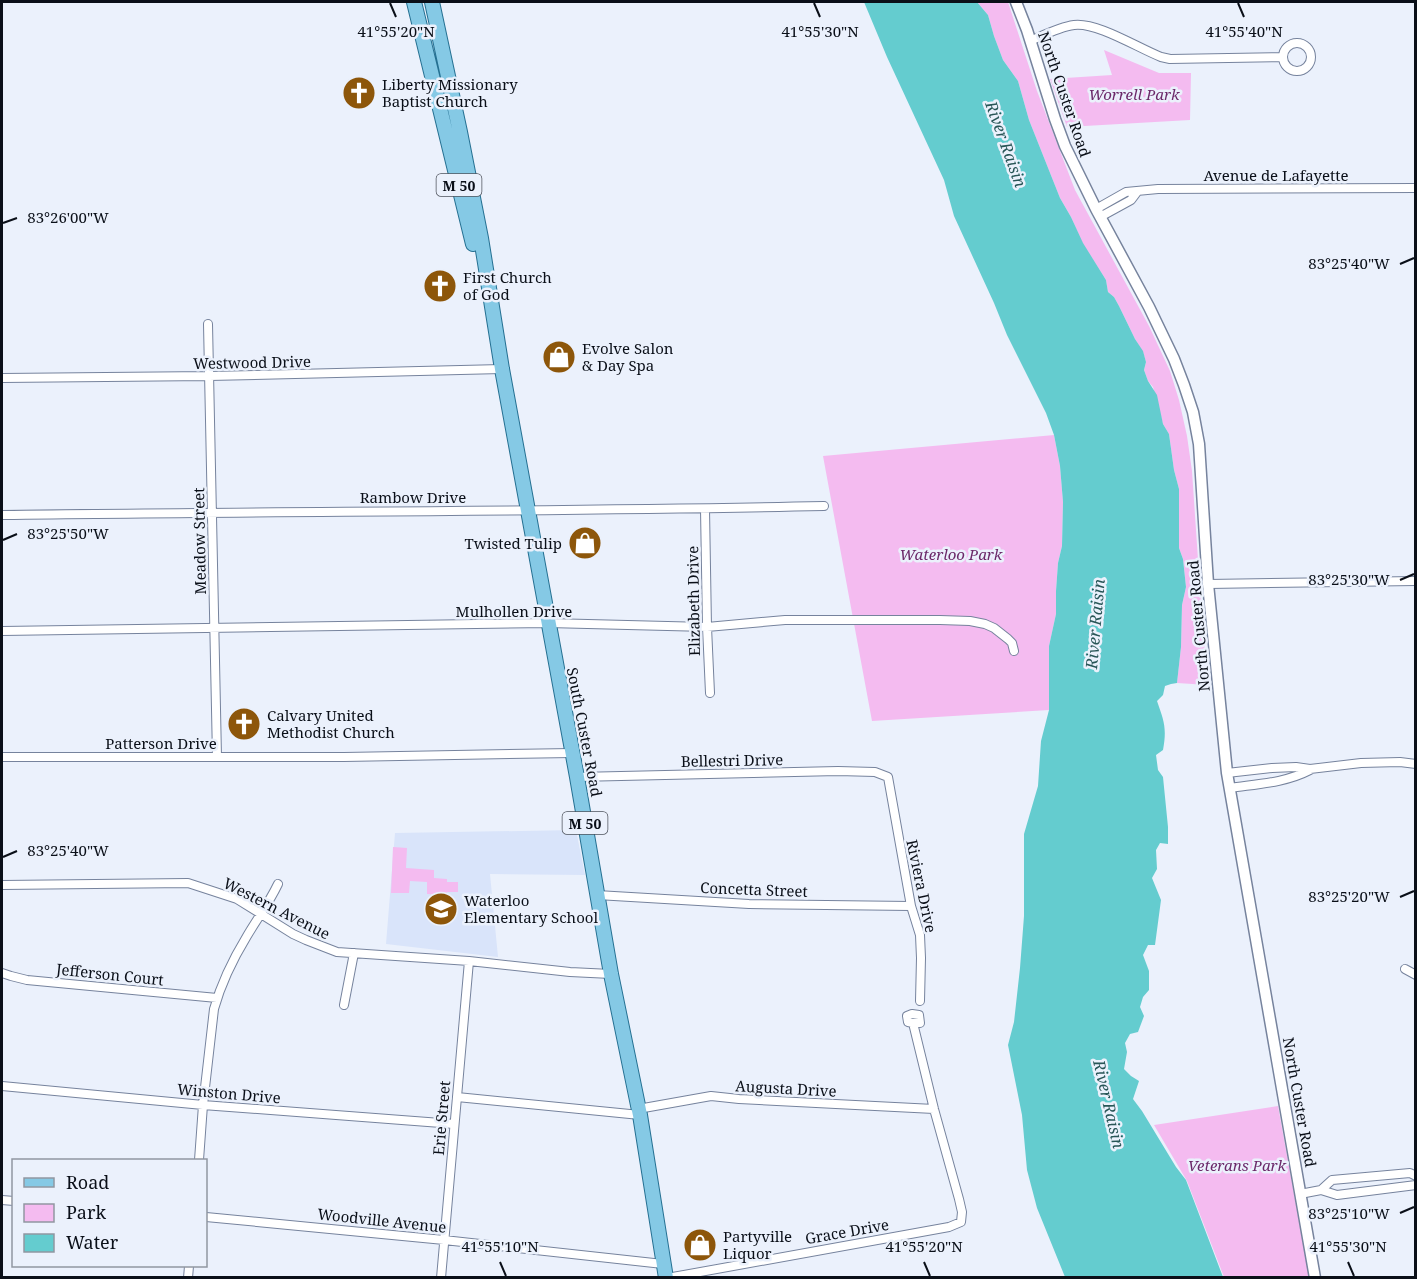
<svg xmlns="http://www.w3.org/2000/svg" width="1417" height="1279" viewBox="0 0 1417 1279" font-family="'Noto Serif',serif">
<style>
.built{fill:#d9e4fa}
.green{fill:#f4bbf0}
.water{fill:#64cccf}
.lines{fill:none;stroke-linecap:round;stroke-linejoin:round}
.minor-casing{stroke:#76839d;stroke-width:10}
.tertiary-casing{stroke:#76839d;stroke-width:13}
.primary-casing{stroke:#257092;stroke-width:16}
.minor{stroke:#fff;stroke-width:8}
.tertiary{stroke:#fff;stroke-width:10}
.primary{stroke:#85c9e5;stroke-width:14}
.ticks{fill:none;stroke:#0a0f18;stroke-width:2}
.labels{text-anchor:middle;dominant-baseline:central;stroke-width:5;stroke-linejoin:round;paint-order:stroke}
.shield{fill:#ebf1fc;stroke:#4e535c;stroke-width:1.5}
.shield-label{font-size:14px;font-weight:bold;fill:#0a0f18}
.poi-label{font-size:15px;fill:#0a0f18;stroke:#ebf1fc;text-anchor:start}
.street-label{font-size:15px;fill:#0a0f18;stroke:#ebf1fc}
.park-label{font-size:15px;font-style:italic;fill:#6b2869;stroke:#ebf1fc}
.water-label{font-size:16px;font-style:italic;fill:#285657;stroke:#ebf1fc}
.ticks-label{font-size:15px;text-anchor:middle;fill:#0a0f18;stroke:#ebf1fc;stroke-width:5;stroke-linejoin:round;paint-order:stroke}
</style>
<rect width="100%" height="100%" fill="#ebf1fc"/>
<path class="built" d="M 576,830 L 585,875 L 490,874 L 498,957 L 386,944 L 395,833 Z"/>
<path class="green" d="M 977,2 L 1008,2 L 1037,91 L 1075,190 L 1149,326 L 1170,371 L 1179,400 L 1187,436 L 1192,471 L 1201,604 L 1208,685 L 1177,683 L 1181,647 L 1182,605 L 1186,587 L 1183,559 L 1179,548 L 1179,489 L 1174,470 L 1169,434 L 1163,424 L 1153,387 L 1148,381 L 1144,370 L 1146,362 L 1143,352 L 1135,339 L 1119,306 L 1114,297 L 1108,292 L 1106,280 L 1083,244 L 1071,217 L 1060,198 L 1029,120 L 1018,81 L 1003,60 L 994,36 L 988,15 Z
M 1104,50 L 1159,73 L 1191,73 L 1190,120 L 1067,127 L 1050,79 L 1112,75 Z
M 1054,435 L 1060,466 L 1063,502 L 1062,546 L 1058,563 L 1056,591 L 1056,614 L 1049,646 L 1049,710 L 872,721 L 823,456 Z
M 393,847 L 407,848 L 406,868 L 434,870 L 434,878 L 447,879 L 447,882 L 458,882 L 458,892 L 447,892 L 447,895 L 427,894 L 427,882 L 410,881 L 409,893 L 391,893 Z
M 1278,1106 L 1309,1277 L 1224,1277 L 1187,1181 L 1154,1125 Z"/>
<path class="water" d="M 864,2 L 977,2 L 988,15 L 994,36 L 1003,60 L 1018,81 L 1029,120 L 1060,198 L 1071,217 L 1083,243 L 1106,280 L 1108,292 L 1114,297 L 1119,306 L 1135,339 L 1143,351 L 1146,362 L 1144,370 L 1148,381 L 1157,395 L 1163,424 L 1169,434 L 1174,470 L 1179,489 L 1179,548 L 1183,559 L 1186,587 L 1182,605 L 1181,647 L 1177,683 L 1171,684 L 1165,686 L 1163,695 L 1157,701 C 1164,721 1167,728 1163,750 L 1156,755 L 1158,770 L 1163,777 L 1168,827 L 1168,844 L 1160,843 L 1156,850 L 1157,869 L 1152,878 L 1161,900 L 1155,945 L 1148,945 L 1143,955 L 1149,971 L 1149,990 L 1143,997 L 1140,1007 L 1144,1016 L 1138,1032 L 1130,1034 L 1125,1043 L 1127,1052 L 1124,1069 L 1131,1076 L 1139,1081 L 1133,1099 L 1142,1111 L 1176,1167 L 1186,1180 L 1223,1277 L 1065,1277 L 1037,1208 L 1027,1170 L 1022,1115 L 1008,1045 L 1014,1022 L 1020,968 L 1024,916 L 1024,834 L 1038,786 L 1041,741 L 1049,710 L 1049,646 L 1056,614 L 1056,591 L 1058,563 L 1062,546 L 1063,502 L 1060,466 L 1054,435 L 1046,413 L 1007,335 L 994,303 L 954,216 L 944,180 L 887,57 Z"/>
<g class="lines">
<defs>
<path id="minor" d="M 1030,41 C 1044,35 1059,27 1074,25 C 1097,22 1138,48 1161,57 L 1170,59 L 1283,57
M1283 57a14 14 0 1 1 28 0a14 14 0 1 1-28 0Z
M 1096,209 L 1126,192 L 1158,189 L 1416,188
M 1100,217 L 1131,200 L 1137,192
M 208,324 L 217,757
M 2,378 L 209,376 L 502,369
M 705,509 L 707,627 L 710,693
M 2,515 C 276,511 550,512 824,506
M 1208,584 L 1416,581
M 2,631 L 548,623 L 707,627 L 785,620 L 940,620 L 970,621 L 985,624 L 994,628 L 1008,639 L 1012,643 L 1014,651
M 2,757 L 344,757 L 572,753
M 1227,773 L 1272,768 L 1296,767 L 1310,769 L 1361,763 L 1400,762 L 1416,764
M 577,777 L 838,771 L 875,772 L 888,777 L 911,906 L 920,935 L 921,958 L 920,1001
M 1230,788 C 1257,784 1285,783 1310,770
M 2,885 L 188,883 L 237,899 L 293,934 L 306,940 L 337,952 L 469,961 L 570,972 L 611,974
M 597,895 L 749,904 L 911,906
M 1405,969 L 1416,975
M 2,973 L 11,976 L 27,980 L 217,998
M 344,1005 L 354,953
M 2,1086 L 203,1105 L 454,1124
M 457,1097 L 640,1115
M 638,1109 L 711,1096 L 739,1099 L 934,1109
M 199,1160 L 203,1105 L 214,1009 C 221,984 233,959 247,936 C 257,919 269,903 278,884
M 1321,1190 L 1332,1180 L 1410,1173 L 1416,1176
M 1300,1194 L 1321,1190 L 1337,1195 L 1416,1185
M 2,1200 L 14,1201
M 206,1217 L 444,1240 L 663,1264
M 188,1278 L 189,1266
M 441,1278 L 469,961
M 667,1278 L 949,1227 L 961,1222 L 962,1212 L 959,1199 L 934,1109 L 913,1023 L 920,1023 L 919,1015 L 912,1014 L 907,1016 L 908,1022 L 913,1023"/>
<path id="tertiary" d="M 1016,2 L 1027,30 L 1055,119 L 1065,146 L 1096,209 L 1149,307 L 1174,359 L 1184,385 L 1193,412 L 1199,444 L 1208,584 L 1227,773 L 1315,1278"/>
<path id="primary" d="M 414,2 L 473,244
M 432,2 L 460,132 L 481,238 L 502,369 L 577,777 L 611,974 L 640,1115 L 666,1278"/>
</defs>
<use href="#minor" class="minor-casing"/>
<use href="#tertiary" class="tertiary-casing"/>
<use href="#primary" class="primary-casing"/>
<use href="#minor" class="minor"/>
<use href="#tertiary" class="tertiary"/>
<use href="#primary" class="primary"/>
</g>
<path class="ticks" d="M 390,3 L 396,17M 814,3 L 820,17M 1238,3 L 1244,17M 3,223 L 17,218M 1400,264 L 1414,258M 3,540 L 17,534M 1400,580 L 1414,574M 3,857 L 17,851M 1400,897 L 1414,891M 1400,1213 L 1414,1207M 500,1262 L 506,1276M 924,1262 L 930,1276M 1348,1262 L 1354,1276"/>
<defs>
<symbol id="church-disc" viewBox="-11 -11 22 22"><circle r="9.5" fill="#8d560a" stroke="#ebf1fc"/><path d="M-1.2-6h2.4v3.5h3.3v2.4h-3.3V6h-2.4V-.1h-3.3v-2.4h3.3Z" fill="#fff"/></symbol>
<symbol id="shop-disc" viewBox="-11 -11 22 22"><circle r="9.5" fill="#8d560a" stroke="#ebf1fc"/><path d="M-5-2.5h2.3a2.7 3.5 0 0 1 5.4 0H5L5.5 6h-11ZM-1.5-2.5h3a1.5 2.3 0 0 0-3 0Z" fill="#fff"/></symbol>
<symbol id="school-disc" viewBox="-11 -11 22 22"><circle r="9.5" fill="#8d560a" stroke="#ebf1fc"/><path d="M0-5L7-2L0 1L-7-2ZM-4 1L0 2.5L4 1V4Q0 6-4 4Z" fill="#fff"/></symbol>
</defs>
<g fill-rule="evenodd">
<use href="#church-disc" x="340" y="74" width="38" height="38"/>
<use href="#church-disc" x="421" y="267" width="38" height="38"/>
<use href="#shop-disc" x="540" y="338" width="38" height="38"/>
<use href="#shop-disc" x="566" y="524" width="38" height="38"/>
<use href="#church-disc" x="225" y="705" width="38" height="38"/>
<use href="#school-disc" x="422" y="890" width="38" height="38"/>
<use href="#shop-disc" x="681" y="1226" width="38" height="38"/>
</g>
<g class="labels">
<g class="shield">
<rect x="436.5" y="174" width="45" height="22" rx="4.5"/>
<rect x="562.5" y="812" width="45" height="22" rx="4.5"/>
</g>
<g class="shield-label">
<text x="459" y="185">M 50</text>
<text x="585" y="823">M 50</text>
</g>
<g class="poi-label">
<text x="382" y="84">Liberty Missionary<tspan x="382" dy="17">Baptist Church</tspan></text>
<text x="463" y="277">First Church<tspan x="463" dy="17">of God</tspan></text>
<text x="582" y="348">Evolve Salon<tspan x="582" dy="17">&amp; Day Spa</tspan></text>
<text x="562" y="543" text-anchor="end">Twisted Tulip</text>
<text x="267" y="715">Calvary United<tspan x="267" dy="17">Methodist Church</tspan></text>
<text x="464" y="900">Waterloo<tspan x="464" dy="17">Elementary School</tspan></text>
<text x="723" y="1236">Partyville<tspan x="723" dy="17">Liquor</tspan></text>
</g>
<g class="street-label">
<text transform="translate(1065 94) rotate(71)">North Custer Road</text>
<text x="1276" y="175">Avenue de Lafayette</text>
<text transform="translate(252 362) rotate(-1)">Westwood Drive</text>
<text x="413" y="497">Rambow Drive</text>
<text transform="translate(199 541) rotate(-91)">Meadow Street</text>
<text transform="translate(693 601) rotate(-91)">Elizabeth Drive</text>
<text x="514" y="611">Mulhollen Drive</text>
<text transform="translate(1198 626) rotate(-95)">North Custer Road</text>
<text transform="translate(585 732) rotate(79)">South Custer Road</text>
<text x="161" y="743">Patterson Drive</text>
<text transform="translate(732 760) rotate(-1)">Bellestri Drive</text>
<text transform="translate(922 886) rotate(78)">Riviera Drive</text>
<text transform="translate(754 889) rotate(2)">Concetta Street</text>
<text transform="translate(277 908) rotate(27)">Western Avenue</text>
<text transform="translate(110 974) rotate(6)">Jefferson Court</text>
<text transform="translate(786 1088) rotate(3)">Augusta Drive</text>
<text transform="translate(229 1093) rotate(5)">Winston Drive</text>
<text transform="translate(1300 1102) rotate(80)">North Custer Road</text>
<text transform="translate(441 1118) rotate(-85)">Erie Street</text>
<text transform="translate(382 1220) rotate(6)">Woodville Avenue</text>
<text transform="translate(847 1231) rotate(-10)">Grace Drive</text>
</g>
<g class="park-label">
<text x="1134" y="94">Worrell Park</text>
<text x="951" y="554">Waterloo Park</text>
<text x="1237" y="1165">Veterans Park</text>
</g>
<g class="water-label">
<text transform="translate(1006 144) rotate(70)">River Raisin</text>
<text transform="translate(1095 624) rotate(-85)">River Raisin</text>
<text transform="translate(1109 1104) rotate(77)">River Raisin</text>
</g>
</g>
<g class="ticks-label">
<text x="396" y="37">41°55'20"N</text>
<text x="820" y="37">41°55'30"N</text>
<text x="1244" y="37">41°55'40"N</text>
<text x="68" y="223">83°26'00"W</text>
<text x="1349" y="269">83°25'40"W</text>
<text x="68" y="539">83°25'50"W</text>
<text x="1349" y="585">83°25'30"W</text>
<text x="68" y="856">83°25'40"W</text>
<text x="1349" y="902">83°25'20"W</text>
<text x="1349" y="1219">83°25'10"W</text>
<text x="500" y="1252">41°55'10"N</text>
<text x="924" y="1252">41°55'20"N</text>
<text x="1348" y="1252">41°55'30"N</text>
</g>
<rect width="1417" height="1279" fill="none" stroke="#0a0f18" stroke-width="6"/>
<rect x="12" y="1159" width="195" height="108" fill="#ebf1fc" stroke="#9197a1" stroke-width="1.5"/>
<rect x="24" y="1178" width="30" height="9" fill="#85c9e5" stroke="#9197a1" stroke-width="1.5"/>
<text x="66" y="1189" font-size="18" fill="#0a0f18">Road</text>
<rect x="24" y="1204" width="30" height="18" fill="#f4bbf0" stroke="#9197a1" stroke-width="1.5"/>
<text x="66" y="1219" font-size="18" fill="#0a0f18">Park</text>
<rect x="24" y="1234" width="30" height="18" fill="#64cccf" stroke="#9197a1" stroke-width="1.5"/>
<text x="66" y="1249" font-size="18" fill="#0a0f18">Water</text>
</svg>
